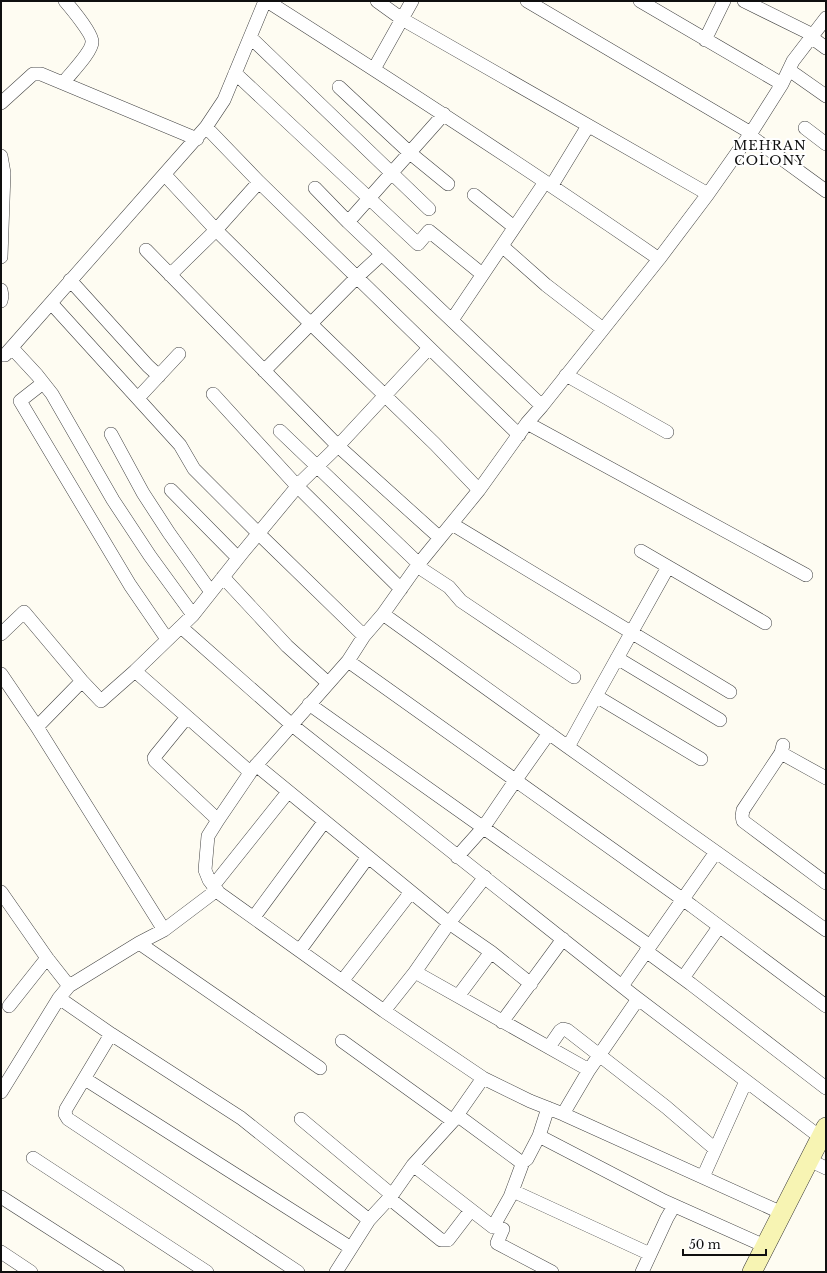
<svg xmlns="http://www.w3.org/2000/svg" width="827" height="1273" viewBox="0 0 827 1273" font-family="'Libre Baskerville',serif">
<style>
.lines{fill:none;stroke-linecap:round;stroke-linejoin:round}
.street-casing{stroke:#424242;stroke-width:14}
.secondary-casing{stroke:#313131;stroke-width:20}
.street{stroke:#fff;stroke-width:13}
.secondary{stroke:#f7f4b3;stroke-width:19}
.labels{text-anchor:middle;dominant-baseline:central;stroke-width:4;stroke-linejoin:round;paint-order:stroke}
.neighbourhood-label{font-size:13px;letter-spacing:1px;fill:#0f0f0f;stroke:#fff}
</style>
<rect width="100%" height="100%" fill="#fefcf2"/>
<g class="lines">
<defs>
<path id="street" d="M 267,1 C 399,85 530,170 659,259
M 377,1 L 402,19 L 708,194
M 527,1 L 751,133
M 640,1 L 782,84
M 744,1 L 813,35
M 250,37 L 429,209
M 811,37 L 826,48
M 705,40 L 724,1
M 374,69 L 412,1
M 789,70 L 826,96
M 235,73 L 418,244 L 429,231 L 482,274
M 64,82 C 70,74 92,52 92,42 C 93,34 71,8 65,1
M 339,87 L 410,153 L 448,184
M 1,103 L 33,74 L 41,74 L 197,139
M 206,127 L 259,182 L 519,435
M 805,128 L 826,144
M 749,135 L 826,191
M 1,156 L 4,173 L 1,257
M 165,175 L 216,230 L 311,324 L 435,444 L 479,490
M 552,185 L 588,126
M 315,188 L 348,222 L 542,406
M 474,195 L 514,227
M 348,222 L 444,114
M 502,246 L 546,285 L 603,329
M 146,250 L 338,446 L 440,538
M 170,275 L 216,230 L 259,182
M 70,280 L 148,366 L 159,376
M 1,290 L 2,296 L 1,301
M 51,303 L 180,445 L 194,469 L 259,534 L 364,636
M 452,320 L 545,182
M 12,348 L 37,375 L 52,394 L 113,500 L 150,556 L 193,615
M 1,355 L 5,355 L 206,127 L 224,100 L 265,1
M 264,371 L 357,277 L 382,254
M 566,375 L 667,432
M 43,383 L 20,401 L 130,585 L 167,639
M 213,394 L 298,487 L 401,589
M 138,398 L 179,354
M 527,423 L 806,575
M 280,431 L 419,564
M 111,434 L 143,493 L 169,533 L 211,592
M 171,490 L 238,558
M 452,524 L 730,692
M 641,551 L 765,623
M 417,566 L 449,587 L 461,601 L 574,677
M 223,577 L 287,646 L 328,683
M 383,614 L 568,747 L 826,930
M 181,627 L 292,725 L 633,995 L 820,1137
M 1,634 L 24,612 L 82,681 L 101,701 L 135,671 L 193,615 L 243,552 L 301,482 L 338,446 L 429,348
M 617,658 L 720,720
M 348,661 L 692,906 L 826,1006
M 135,671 L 250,772
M 1,674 L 37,727 L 164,930
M 596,696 L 701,759
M 309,704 L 650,946
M 187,717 L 156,755 L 154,758 L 155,761 L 218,820
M 37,727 L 82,681
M 783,745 L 781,753 L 743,810 L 742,816 L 743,821 L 826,883
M 568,747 L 596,696 L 668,567
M 781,753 L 826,778
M 256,765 L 449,923 L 491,952 L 531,984
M 457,857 L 483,828 L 515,781 L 549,733
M 213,886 L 288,792
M 1,892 L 47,958 L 69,986
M 254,917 L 324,822
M 139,943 L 320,1068
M 300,950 L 368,857
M 646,951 L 691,984 L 826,1088
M 415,972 L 589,1070
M 683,978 L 719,927
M 343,980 L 411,892
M 622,986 L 716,852
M 459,995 L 491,952
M 59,998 L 111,1034 L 241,1118 L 369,1220
M 9,1006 L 47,958
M 384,1011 L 415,972 L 449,923 L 485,877
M 502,1022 L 563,939
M 111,1034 L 66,1109 L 65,1114 L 68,1119 L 298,1272
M 342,1041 L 453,1121
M 549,1047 L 560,1031 L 563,1029 L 567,1030 L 666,1107 L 715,1149
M 85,1079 L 351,1248
M 1,1092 L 59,998 L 69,986 L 139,943 L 164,930 L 217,890
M 563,1114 L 589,1070 L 638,999
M 457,1115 L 518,1160 L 523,1162
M 301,1119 L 392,1195
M 539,1136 L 664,1201 L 765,1246
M 33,1158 L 207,1272
M 809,1160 L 826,1168
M 413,1165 L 493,1227 L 503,1229 L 497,1243 L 552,1272
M 703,1177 L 746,1081
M 513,1191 L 650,1254
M 1,1197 L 118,1272
M 389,1198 L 441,1240 L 448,1240 L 471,1210
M 782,1213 L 563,1114 L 530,1101 L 483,1078 L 384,1011 L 219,893 L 209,880 L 205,870 L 208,836 L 218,820 L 252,770 L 348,661 L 364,636 L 383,614 L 417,566 L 479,490 L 527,423 L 542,406 L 659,259 L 708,194 L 751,133 L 782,84 L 793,61 L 826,18
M 493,1227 L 510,1197 L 523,1162 L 527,1159 L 539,1136 L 548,1108
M 1,1252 L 31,1272
M 336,1272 L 369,1220 L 392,1195 L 413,1165 L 453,1121 L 483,1078
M 642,1272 L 667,1218 L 674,1206"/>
<path id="secondary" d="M 752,1272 L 826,1127"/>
</defs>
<use href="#street" class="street-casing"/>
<use href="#secondary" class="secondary-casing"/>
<use href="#street" class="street"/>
<use href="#secondary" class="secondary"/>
</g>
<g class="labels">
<g class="neighbourhood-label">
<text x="770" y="145">MEHRAN<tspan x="770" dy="15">COLONY</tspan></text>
</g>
</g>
<rect width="827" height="1273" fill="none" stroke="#0f0f0f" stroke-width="4"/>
<path d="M683 1249v6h83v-6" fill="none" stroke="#0f0f0f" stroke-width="2"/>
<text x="689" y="1249" font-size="12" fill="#0f0f0f" stroke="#ffffff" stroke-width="3" paint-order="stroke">50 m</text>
</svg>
